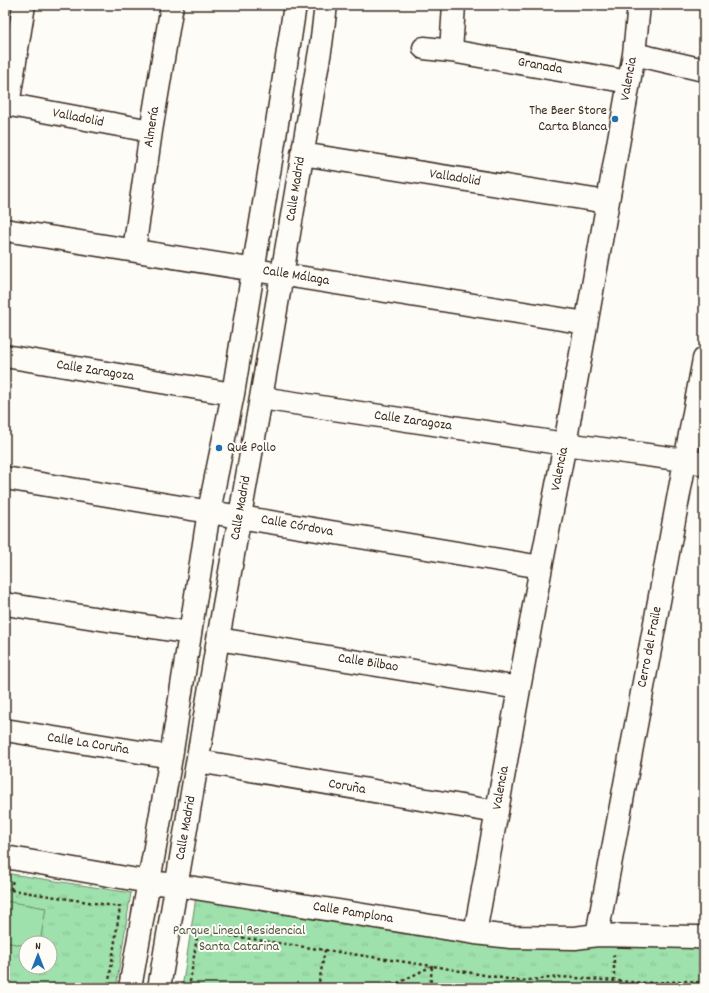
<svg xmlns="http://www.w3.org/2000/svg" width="709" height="993" viewBox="0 0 709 993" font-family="Dekko,sans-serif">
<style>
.grass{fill:url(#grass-tufts);stroke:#6c8665;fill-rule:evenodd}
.pitch{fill:#9ee1ac;stroke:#6c8665}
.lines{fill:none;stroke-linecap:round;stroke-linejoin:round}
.minor-casing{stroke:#3b2a1e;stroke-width:25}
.path{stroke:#3b2a1e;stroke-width:2.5;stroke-dasharray:3 3;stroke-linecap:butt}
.minor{stroke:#fdfcf7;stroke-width:22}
.poi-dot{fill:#1f6fb2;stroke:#fdfcf7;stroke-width:1.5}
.labels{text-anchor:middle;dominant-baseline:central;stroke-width:4;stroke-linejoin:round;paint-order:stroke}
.street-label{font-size:14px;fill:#3b2a1e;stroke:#fdfcf7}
.poi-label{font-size:14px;fill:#3b2a1e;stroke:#fdfcf7;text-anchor:end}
.park-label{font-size:14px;fill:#545842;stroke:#fdfcf7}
</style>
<defs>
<pattern id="grass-tufts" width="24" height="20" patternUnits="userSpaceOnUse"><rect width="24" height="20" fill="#9ee1ac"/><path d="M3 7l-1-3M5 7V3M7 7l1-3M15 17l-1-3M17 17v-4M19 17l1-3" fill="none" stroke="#89c194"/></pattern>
</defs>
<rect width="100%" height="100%" fill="#fdfcf7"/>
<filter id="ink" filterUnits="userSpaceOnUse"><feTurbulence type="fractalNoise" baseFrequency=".025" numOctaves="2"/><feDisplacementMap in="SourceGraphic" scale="8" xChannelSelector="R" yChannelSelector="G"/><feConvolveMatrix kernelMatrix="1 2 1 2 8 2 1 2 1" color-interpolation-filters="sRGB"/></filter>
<g filter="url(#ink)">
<path class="grass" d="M 5,873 L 131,893 L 116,988 L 5,988 ZM 26,943 L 50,943 L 50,967 L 26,967 Z
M 198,884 L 491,931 L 704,938 L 704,988 L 182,988 Z"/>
<path class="pitch" d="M 5,901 L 46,908 L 40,943 L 26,943 L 26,946 L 5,942 Z"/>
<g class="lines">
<defs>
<path id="minor" d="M 424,48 L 451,51 L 629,82
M 451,51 L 454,5
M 634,54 L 704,70
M 5,104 L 151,131
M 8,105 L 24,5
M 302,154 L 607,202
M 5,230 L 586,323
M 134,250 L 151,131 L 172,5
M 5,356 L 233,394
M 261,398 L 565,444 L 685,460 L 704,464
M 5,478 L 541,567
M 5,604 L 190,633
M 218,639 L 519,688
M 5,730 L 171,757
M 198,761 L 497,812
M 5,857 L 149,882 L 176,885 L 475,933 L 511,937 L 575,938 L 597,935 L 696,937 L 704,938
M 475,933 L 541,567 L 565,444 L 634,54 L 639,5
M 597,935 L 704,359
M 130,988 L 171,757 L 209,511 L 233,394 L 276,130 L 295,5
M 159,988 L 218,639 L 261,398 L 321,45 L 326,5"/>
</defs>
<use href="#minor" class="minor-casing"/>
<path class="path" d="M 5,889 L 120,907 L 108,988
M 11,890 L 13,879
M 5,940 L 8,940 L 5,959
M 612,956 L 614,956 L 614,981
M 189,988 L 198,931 L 432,966 L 388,988
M 318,988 L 325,950
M 430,988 L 432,966 L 519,981 L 561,977 L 645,983 L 689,981 L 704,983"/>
<use href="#minor" class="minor"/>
</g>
</g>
<g class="poi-dot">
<circle cx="615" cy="119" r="4"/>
<circle cx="219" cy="448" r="4"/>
</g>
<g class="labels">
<g class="street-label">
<text transform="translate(540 66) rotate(10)">Granada</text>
<text transform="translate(629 79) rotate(-80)">Valencia</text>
<text transform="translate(78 118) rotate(11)">Valladolid</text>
<text transform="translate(152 127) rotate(-81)">Almería</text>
<text transform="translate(455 178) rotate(9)">Valladolid</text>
<text transform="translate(296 189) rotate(-81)">Calle Madrid</text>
<text transform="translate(296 276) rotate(9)">Calle Málaga</text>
<text transform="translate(95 371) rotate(9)">Calle Zaragoza</text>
<text transform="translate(413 421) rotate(8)">Calle Zaragoza</text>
<text transform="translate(560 469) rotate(-79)">Valencia</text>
<text transform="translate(241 508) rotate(-80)">Calle Madrid</text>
<text transform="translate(297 526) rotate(10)">Calle Córdova</text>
<text transform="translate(650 647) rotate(-79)">Cerro del Fraile</text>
<text transform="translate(368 663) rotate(9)">Calle Bilbao</text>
<text transform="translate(88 744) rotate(9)">Calle La Coruña</text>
<text transform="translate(347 787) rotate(10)">Coruña</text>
<text transform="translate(501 788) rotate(-80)">Valencia</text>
<text transform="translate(186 828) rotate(-80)">Calle Madrid</text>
<text transform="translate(353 913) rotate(9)">Calle Pamplona</text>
</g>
<g class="poi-label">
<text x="607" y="111">The Beer Store<tspan x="607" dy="16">Carta Blanca</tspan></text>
<text x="227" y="448" text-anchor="start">Qué Pollo</text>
</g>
<g class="park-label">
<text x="239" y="931">Parque Lineal Residencial<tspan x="239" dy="16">Santa Catarina</tspan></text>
</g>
</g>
<rect width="709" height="993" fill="none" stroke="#fdfcf7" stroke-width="20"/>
<rect x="10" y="10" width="689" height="973" fill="none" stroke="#3b2a1e" stroke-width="1.5" filter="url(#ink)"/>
<g transform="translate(38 955)"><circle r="19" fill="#fdfcf7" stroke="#afa8a0"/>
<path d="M0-3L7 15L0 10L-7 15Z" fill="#1f6fb2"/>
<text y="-6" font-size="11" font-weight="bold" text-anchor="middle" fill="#3b2a1e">N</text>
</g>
</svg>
